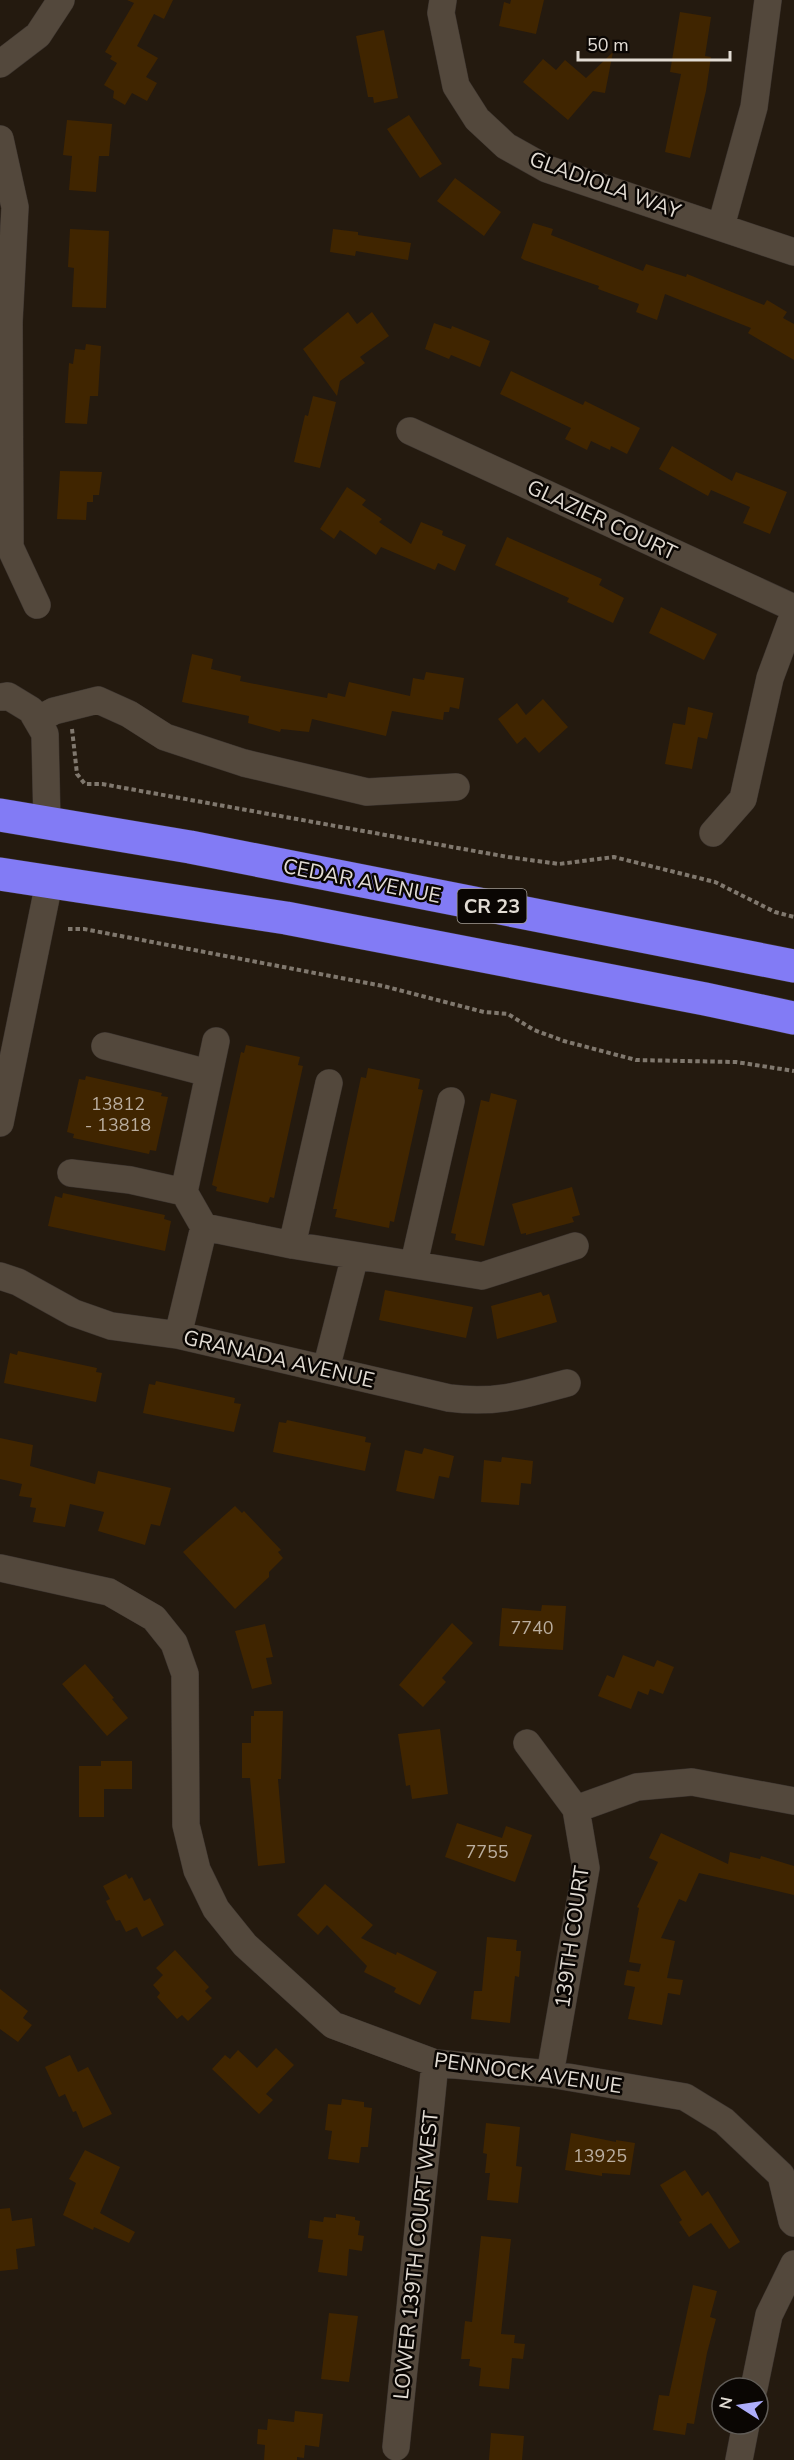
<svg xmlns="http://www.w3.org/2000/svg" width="794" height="2460" viewBox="0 0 794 2460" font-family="'Nunito Sans',sans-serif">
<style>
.building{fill:#402500}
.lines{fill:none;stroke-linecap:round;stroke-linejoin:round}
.minor-casing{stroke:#3c342f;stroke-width:28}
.highway-casing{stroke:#3c342f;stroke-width:34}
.path{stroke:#80786e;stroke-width:4;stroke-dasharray:4.5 3;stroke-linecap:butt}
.minor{stroke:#53483c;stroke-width:27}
.highway{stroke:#827bf5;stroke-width:33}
.labels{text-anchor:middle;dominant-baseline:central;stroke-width:5;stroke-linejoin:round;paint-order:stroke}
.number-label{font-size:18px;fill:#baae9f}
.shield{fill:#0a0603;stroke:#a19c95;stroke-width:1.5}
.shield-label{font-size:20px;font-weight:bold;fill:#e2dcd4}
.street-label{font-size:21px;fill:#e2dcd4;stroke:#0a0603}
</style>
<rect width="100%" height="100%" fill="#241a0f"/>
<path class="building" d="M 127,0 L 173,0 L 164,19 L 154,14 L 137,46 L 158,58 L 146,77 L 157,83 L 147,101 L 132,93 L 125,105 L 113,98 L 114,91 L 104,85 L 117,63 L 110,59 L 112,56 L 105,52 L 134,3 Z
M 511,0 L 544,0 L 536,34 L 499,26 L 504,2 L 510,4 Z
M 680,12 L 711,17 L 705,56 L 711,57 L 706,91 L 690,158 L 665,152 L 681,74 L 670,72 Z
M 384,30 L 398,98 L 374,103 L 373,97 L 368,97 L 356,36 Z
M 613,52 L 605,93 L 593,91 L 568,120 L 523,82 L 543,59 L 556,70 L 565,60 L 586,78 Z
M 409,115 L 442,164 L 420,178 L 387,129 Z
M 67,120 L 112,124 L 109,156 L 99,156 L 96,192 L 69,190 L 72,156 L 63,155 Z
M 455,178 L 501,212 L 484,236 L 437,201 Z
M 533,223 L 553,229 L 551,235 L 643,271 L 646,264 L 686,277 L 687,274 L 764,305 L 767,300 L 787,312 L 783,318 L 794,324 L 794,360 L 748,333 L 751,328 L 665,294 L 657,320 L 636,312 L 639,304 L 598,289 L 599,286 L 524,260 L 521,258 Z
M 70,229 L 109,231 L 106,308 L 72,307 L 74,268 L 68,267 Z
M 333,229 L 358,232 L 358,235 L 411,243 L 408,260 L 356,251 L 355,256 L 330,252 Z
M 348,312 L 357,324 L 372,312 L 389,336 L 360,357 L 365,363 L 340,381 L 337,396 L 303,349 Z
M 434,323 L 451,329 L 452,326 L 490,341 L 480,367 L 451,355 L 449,359 L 425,349 Z
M 86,344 L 101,346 L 98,396 L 90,396 L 87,424 L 65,423 L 69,363 L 73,364 L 75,349 L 85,350 Z
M 511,371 L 583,405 L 585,401 L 640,428 L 627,454 L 611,446 L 610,450 L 591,441 L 587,450 L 565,439 L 571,428 L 500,394 Z
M 313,396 L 336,402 L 320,468 L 294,462 L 305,415 L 308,416 Z
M 672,446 L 732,481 L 736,472 L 787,492 L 770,534 L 743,523 L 750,507 L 711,490 L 708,496 L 659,469 Z
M 60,471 L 102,472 L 99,495 L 93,495 L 93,502 L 87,502 L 86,520 L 57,519 Z
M 347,487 L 366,500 L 362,505 L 382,519 L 379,522 L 411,544 L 421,522 L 443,531 L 442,535 L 466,545 L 455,571 L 438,563 L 435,570 L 381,547 L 376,555 L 340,530 L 334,539 L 320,529 Z
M 507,537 L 602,579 L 599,585 L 624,598 L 613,623 L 567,602 L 569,598 L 495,565 Z
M 661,607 L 717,634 L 704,660 L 649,633 Z
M 192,654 L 213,659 L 211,669 L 241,676 L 240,681 L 327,698 L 328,693 L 345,697 L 349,682 L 410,696 L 413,678 L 424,680 L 426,672 L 464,678 L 459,709 L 450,707 L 449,712 L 444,712 L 443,720 L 392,711 L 386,736 L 312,719 L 309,732 L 281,729 L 280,732 L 248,723 L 249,716 L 182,702 Z
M 543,699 L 568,727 L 539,753 L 525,737 L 517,744 L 498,719 L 517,703 L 526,715 Z
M 688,707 L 713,713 L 707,739 L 698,737 L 692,769 L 665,764 L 673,723 L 685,725 Z
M 246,1045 L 300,1057 L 298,1065 L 303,1066 L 274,1198 L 270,1197 L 268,1203 L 216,1191 L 217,1187 L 212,1185 L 241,1052 L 244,1053 Z
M 368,1068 L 420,1079 L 418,1089 L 423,1090 L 394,1222 L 390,1221 L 389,1228 L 335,1217 L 337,1209 L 333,1209 L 361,1077 L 366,1078 Z
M 86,1076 L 162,1093 L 161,1096 L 168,1097 L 156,1151 L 150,1150 L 149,1154 L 73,1138 L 74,1134 L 67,1132 L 79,1079 L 85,1080 Z
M 491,1093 L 517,1100 L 484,1246 L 455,1240 L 456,1234 L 451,1233 L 481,1100 L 489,1102 Z
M 572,1187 L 580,1215 L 572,1217 L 574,1222 L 526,1235 L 526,1233 L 521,1234 L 512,1204 Z
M 63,1193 L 165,1215 L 164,1219 L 171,1221 L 165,1251 L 48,1226 L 55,1196 L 62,1198 Z
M 385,1290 L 473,1307 L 466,1338 L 379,1320 Z
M 541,1292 L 543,1296 L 549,1294 L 557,1322 L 497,1339 L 491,1306 Z
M 18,1351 L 97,1368 L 96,1372 L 102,1373 L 96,1402 L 4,1383 L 10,1353 L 17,1355 Z
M 156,1381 L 235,1398 L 234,1403 L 241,1404 L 234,1432 L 143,1413 L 149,1384 L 155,1385 Z
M 287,1420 L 366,1437 L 365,1442 L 371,1443 L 365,1471 L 273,1452 L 279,1422 L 286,1423 Z
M 0,1438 L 33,1445 L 30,1466 L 95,1484 L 98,1471 L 171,1488 L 160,1526 L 151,1524 L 145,1545 L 98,1531 L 104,1512 L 70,1504 L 65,1527 L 33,1522 L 36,1508 L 30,1507 L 32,1498 L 19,1496 L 22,1484 L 0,1479 Z
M 424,1448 L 454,1456 L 449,1478 L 439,1476 L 434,1499 L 396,1491 L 405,1450 L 422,1454 Z
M 502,1457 L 533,1461 L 531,1484 L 521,1483 L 519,1505 L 481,1502 L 484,1460 L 501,1462 Z
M 235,1506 L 242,1513 L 244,1511 L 281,1550 L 278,1552 L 283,1558 L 269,1572 L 269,1577 L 235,1609 L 183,1552 Z
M 542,1605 L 566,1606 L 563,1650 L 499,1646 L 502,1608 L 541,1611 Z
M 452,1623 L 473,1643 L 442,1678 L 446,1682 L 423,1707 L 399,1685 Z
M 265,1624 L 273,1657 L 266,1658 L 272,1684 L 252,1689 L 235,1631 Z
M 623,1655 L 654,1667 L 657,1660 L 674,1667 L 663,1694 L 650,1689 L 648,1695 L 638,1691 L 631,1709 L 598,1696 L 607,1675 L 614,1678 Z
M 85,1664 L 114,1698 L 112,1699 L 128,1718 L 107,1736 L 62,1684 Z
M 254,1711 L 283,1711 L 281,1779 L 278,1779 L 285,1863 L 258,1866 L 250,1778 L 242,1778 L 242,1743 L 251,1743 L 251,1716 L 254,1716 Z
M 440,1729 L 448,1794 L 412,1799 L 410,1785 L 406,1786 L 398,1734 Z
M 101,1761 L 132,1761 L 132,1789 L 104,1789 L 104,1817 L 79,1817 L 79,1766 L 101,1766 Z
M 457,1823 L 502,1838 L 506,1826 L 532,1835 L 515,1882 L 445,1857 Z
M 661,1833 L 728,1864 L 730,1852 L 760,1859 L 761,1856 L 794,1866 L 794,1895 L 699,1873 L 686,1902 L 679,1899 L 661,1938 L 675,1941 L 667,1978 L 683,1980 L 680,1995 L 668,1993 L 662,2025 L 628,2019 L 635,1987 L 624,1985 L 627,1970 L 639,1972 L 641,1964 L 629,1962 L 639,1908 L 637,1907 L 658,1862 L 649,1858 Z
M 126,1874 L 129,1879 L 132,1877 L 144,1901 L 150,1898 L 164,1925 L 142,1937 L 137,1927 L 126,1932 L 120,1920 L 116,1921 L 106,1901 L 110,1899 L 103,1886 Z
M 325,1884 L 373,1925 L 361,1938 L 396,1955 L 397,1952 L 437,1972 L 420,2005 L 394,1992 L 396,1988 L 364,1972 L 367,1966 L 327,1925 L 318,1935 L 297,1915 Z
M 487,1937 L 517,1940 L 516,1951 L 521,1951 L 519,1977 L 515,1976 L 510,2023 L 471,2019 L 474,1991 L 482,1991 Z
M 175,1950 L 209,1987 L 205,1991 L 212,1998 L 188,2021 L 182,2015 L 177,2019 L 157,1997 L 160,1993 L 153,1985 L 163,1975 L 156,1968 Z
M 0,1989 L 28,2011 L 23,2018 L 32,2025 L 18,2042 L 0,2029 Z
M 276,2048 L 294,2065 L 266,2094 L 273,2100 L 259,2114 L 212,2069 L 225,2055 L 230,2059 L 238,2050 L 257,2068 Z
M 70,2055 L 78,2072 L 88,2067 L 112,2114 L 83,2128 L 76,2111 L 73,2112 L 65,2094 L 59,2097 L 45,2067 Z
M 342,2099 L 364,2102 L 364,2107 L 372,2108 L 368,2147 L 361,2147 L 359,2163 L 328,2159 L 332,2131 L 325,2130 L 328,2104 L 341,2105 Z
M 486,2123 L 520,2127 L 516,2166 L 522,2167 L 518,2203 L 487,2200 L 490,2173 L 485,2173 L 487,2154 L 483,2153 Z
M 571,2133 L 616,2142 L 616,2140 L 635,2143 L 630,2175 L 602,2173 L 602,2176 L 565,2170 Z
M 85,2150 L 120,2167 L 100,2213 L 135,2232 L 129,2243 L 94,2227 L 93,2230 L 63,2215 L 76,2183 L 69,2179 Z
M 685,2170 L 702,2196 L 708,2191 L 740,2242 L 729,2249 L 711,2223 L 689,2237 L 679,2222 L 682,2220 L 660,2185 Z
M 10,2208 L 12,2221 L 32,2218 L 35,2246 L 16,2249 L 18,2269 L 0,2271 L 0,2209 Z
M 336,2214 L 355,2217 L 355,2220 L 360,2221 L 358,2235 L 364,2236 L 362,2251 L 349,2249 L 347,2276 L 318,2272 L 323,2240 L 308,2238 L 310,2220 L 323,2222 L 324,2217 L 336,2218 Z
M 481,2236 L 511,2239 L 501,2334 L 515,2335 L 514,2343 L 525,2344 L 523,2359 L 512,2358 L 509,2389 L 479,2386 L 481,2368 L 469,2366 L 470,2359 L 461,2359 L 465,2321 L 472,2322 Z
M 693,2285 L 717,2291 L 710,2317 L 716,2319 L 707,2353 L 694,2424 L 687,2423 L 685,2435 L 653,2430 L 659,2395 L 669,2396 Z
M 329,2313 L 358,2316 L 349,2382 L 321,2379 Z
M 295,2411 L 323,2414 L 319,2447 L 305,2445 L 304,2458 L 297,2457 L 297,2460 L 264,2460 L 265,2445 L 257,2444 L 258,2429 L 267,2430 L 268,2419 L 294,2422 Z
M 491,2433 L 524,2436 L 522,2460 L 489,2460 Z"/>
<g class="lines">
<defs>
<path id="minor" d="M 443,0 L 441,13 L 456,86 L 477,119 L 506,146 L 547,169 L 794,252
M 0,64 L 38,35 L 61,0
M 0,139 L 15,207 L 9,322 L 10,547 L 37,605
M 721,226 L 754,107 L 768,0
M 410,431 L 794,608
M 0,697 L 8,696 L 31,710 L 45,734 L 47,823
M 37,720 L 54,711 L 98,700 L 129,714 L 165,737 L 244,763 L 367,792 L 456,787
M 713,833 L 743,799 L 770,678 L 794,613
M 105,1046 L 208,1073
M 0,1123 L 49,883
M 71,1173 L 130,1180 L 184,1192 L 204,1227 L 292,1245 L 482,1276 L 575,1246
M 184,1192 L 216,1041
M 292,1245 L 329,1083
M 414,1263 L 451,1101
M 0,1276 L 18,1282 L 74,1313 L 111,1326 L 178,1335 L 449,1398 C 495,1404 523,1395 567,1383
M 178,1335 L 204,1227
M 326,1369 L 355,1256
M 0,1568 L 109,1592 L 154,1618 L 174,1643 L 185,1674 L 186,1825 L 197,1870 L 216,1909 L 245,1945 L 333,2025 L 435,2063 L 550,2074 L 685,2097 L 724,2121 L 781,2175 L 792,2221 L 794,2223
M 527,1743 L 576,1809 L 586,1868 L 550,2074
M 576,1809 L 637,1787 L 692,1782 L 794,1801
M 754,2388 L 769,2315 L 794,2264
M 396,2447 L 435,2063
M 739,2460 L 746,2424"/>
<path id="highway" d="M 0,815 L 190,847 L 794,966
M 0,874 L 286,918 L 705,999 L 794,1018"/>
</defs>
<use href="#minor" class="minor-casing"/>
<use href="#highway" class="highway-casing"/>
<path class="path" d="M 72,729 L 77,774 L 85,784 L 102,784 L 508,857 L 559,864 L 614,857 L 715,882 L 775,912 L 794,917
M 68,929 L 84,929 L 383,986 L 484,1012 L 508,1014 L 534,1030 L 564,1041 L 636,1060 L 736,1062 L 794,1071"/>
<use href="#minor" class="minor"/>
<use href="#highway" class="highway"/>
</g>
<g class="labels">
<g class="number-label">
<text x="118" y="1104">13812<tspan x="118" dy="21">- 13818</tspan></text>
<text x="532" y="1628">7740</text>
<text x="487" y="1852">7755</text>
<text x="600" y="2156">13925</text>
</g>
<rect class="shield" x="457.5" y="889" width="69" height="34" rx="4.5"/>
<g class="shield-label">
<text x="492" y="906">CR 23</text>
</g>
<g class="street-label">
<text transform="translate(605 185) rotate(20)">GLADIOLA WAY</text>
<text transform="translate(602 520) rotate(25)">GLAZIER COURT</text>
<text transform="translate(362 881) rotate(11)">CEDAR AVENUE</text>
<text transform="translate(279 1359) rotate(13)">GRANADA AVENUE</text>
<text transform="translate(572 1937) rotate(-82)">139TH COURT</text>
<text transform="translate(528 2073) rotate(8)">PENNOCK AVENUE</text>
<text transform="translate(416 2255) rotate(-84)">LOWER 139TH COURT WEST</text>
</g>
</g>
<g transform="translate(740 2406) rotate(282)"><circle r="28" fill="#0a0603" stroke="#605c57" stroke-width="1.5"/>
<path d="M0-4.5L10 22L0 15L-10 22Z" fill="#aeaefb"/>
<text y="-9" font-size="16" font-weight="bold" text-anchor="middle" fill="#e2dcd4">N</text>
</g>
<path d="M578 51v9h152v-9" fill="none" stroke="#e2dcd4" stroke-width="3"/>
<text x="587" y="51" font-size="18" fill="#e2dcd4" stroke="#0a0603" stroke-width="4.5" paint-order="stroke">50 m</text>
</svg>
